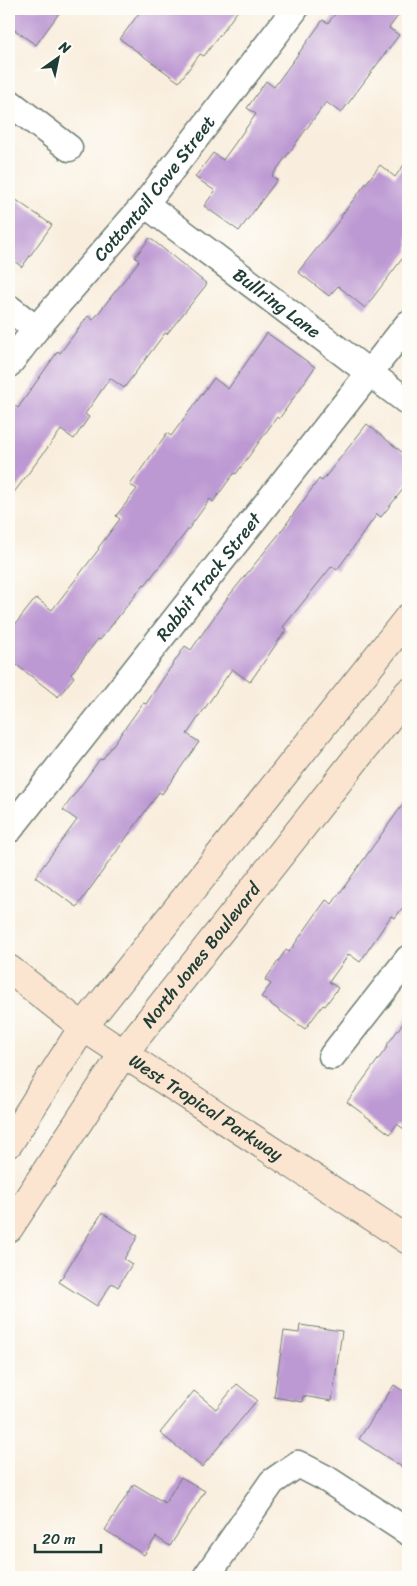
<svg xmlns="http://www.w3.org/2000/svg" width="417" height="1586" viewBox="0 0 417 1586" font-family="Sriracha,sans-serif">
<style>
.building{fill:#bd99d3}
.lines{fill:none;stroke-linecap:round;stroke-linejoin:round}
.minor-casing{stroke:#6b7b70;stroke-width:29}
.secondary-casing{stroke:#6b7b70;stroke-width:30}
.minor{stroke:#fff;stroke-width:26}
.secondary{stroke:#fce5d0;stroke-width:28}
.labels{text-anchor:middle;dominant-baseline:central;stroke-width:4.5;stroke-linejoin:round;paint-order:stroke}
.street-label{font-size:18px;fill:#1f3d34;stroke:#fdfcf7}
</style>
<rect width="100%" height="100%" fill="#fdfcf7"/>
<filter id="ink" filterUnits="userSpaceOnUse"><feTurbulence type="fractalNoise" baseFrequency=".02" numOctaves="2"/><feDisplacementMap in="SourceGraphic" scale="10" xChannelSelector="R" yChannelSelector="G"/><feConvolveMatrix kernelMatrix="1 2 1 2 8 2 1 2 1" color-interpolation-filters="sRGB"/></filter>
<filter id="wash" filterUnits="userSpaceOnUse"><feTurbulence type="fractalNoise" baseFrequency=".0096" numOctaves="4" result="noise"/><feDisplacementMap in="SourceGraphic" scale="20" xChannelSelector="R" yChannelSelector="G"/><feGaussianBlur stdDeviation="1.12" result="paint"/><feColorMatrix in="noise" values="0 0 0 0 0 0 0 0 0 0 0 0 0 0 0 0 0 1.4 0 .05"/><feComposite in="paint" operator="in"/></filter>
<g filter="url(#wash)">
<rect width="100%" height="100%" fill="#f9eede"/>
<g id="blocks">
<path class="building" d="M 9,9 L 62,9 L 36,45 L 9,26 Z
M 142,9 L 239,9 L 204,56 L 200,54 L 179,82 L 120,39 Z
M 339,9 L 403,9 L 389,28 L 399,35 L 341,113 L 326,102 L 272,176 L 277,180 L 239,231 L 204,206 L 215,191 L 195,177 L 213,153 L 223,160 L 256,114 L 247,108 L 266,81 L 274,87 L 323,20 L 328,23 Z
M 408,159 L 408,251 L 365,308 L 338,286 L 329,296 L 298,272 L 342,217 L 341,216 L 380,165 L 395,177 Z
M 9,195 L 52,225 L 22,267 L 9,257 Z
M 150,238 L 207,284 L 167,334 L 165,333 L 124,388 L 110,378 L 85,414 L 89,417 L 74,439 L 61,430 L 9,499 L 9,401 L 18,408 L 58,351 L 60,353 L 88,316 L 93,320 L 139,261 L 135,257 Z
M 267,333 L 315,367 L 279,419 L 277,417 L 236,474 L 234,473 L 213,502 L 210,499 L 190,527 L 145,585 L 144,584 L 100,640 L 98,639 L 71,674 L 74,677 L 58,697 L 9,659 L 9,632 L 36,598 L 52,610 L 99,549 L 98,548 L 120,519 L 116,516 L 137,489 L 130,485 L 167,433 L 171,436 L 214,378 L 228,389 Z
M 367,424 L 408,457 L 408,483 L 381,517 L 377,514 L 337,570 L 332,566 L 283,627 L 286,630 L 250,682 L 232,669 L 187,734 L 199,742 L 162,794 L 159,792 L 77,907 L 35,877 L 77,820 L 63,810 L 100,759 L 102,760 L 143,703 L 146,704 L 185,646 L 191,650 L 228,597 L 279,534 L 319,479 L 322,481 Z
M 408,797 L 408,900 L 395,918 L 391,916 L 360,962 L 349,954 L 329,982 L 338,988 L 325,1006 L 323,1005 L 305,1029 L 261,997 L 271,984 L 265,980 L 286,950 L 289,952 L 326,900 L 332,904 Z
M 408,1016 L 408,1132 L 397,1124 L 390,1134 L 347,1102 L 388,1046 L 387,1045 Z
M 102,1213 L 138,1236 L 124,1259 L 132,1264 L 118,1287 L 112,1283 L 97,1306 L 59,1282 Z
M 300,1325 L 342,1331 L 332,1401 L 303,1396 L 302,1402 L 274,1397 L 284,1331 L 299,1333 Z
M 237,1384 L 257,1400 L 202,1467 L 160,1433 L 194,1391 L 216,1409 Z
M 394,1385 L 408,1394 L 408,1471 L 359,1439 Z
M 181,1477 L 205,1491 L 170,1546 L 156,1537 L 144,1555 L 105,1530 L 134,1484 L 165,1503 Z"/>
</g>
</g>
<g filter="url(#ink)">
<use href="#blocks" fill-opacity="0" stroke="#6b7b70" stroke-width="1"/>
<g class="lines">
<defs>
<g id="minor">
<path d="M 9,102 L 69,148"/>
<path id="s1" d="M 145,204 L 408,402"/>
<path d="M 9,308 L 36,329"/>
<path id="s2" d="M 9,364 L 36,329 L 145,204 L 295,9"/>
<path id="s3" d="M 10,829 L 408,324"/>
<path d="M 332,1056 L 408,959"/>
<path d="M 206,1577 L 272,1482 L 298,1464 L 325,1478 L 408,1532"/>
</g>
<g id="secondary">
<path id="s4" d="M 9,969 L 83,1027 L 408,1240"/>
<path d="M 9,1143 L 83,1027 L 408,618"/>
<path id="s5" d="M 9,1228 L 123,1054 L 408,693"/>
</g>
</defs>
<use href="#minor" class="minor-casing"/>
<use href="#secondary" class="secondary-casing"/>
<use href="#minor" class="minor"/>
<use href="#secondary" class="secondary"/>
</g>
</g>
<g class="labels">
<g class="street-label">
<text stroke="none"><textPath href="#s2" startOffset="228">Cottontail Cove Street</textPath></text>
<text stroke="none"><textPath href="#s1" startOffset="165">Bullring Lane</textPath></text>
<text stroke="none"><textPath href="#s3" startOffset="321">Rabbit Track Street</textPath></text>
<text stroke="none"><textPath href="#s5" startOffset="334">North Jones Boulevard</textPath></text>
<text stroke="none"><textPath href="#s4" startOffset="241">West Tropical Parkway</textPath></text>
</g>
</g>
<rect width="417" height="1586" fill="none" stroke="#fdfcf7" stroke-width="30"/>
<g transform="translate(58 58) rotate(33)" stroke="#fdfcf7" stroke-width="4" paint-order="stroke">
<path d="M0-4L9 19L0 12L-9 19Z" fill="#1f3d34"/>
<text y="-8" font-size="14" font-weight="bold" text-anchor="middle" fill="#1f3d34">N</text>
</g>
<path d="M35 1544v8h66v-8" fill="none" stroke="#1f3d34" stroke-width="2.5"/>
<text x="42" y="1544" font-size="15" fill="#1f3d34" stroke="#fdfcf7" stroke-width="4" paint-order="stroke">20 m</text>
</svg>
